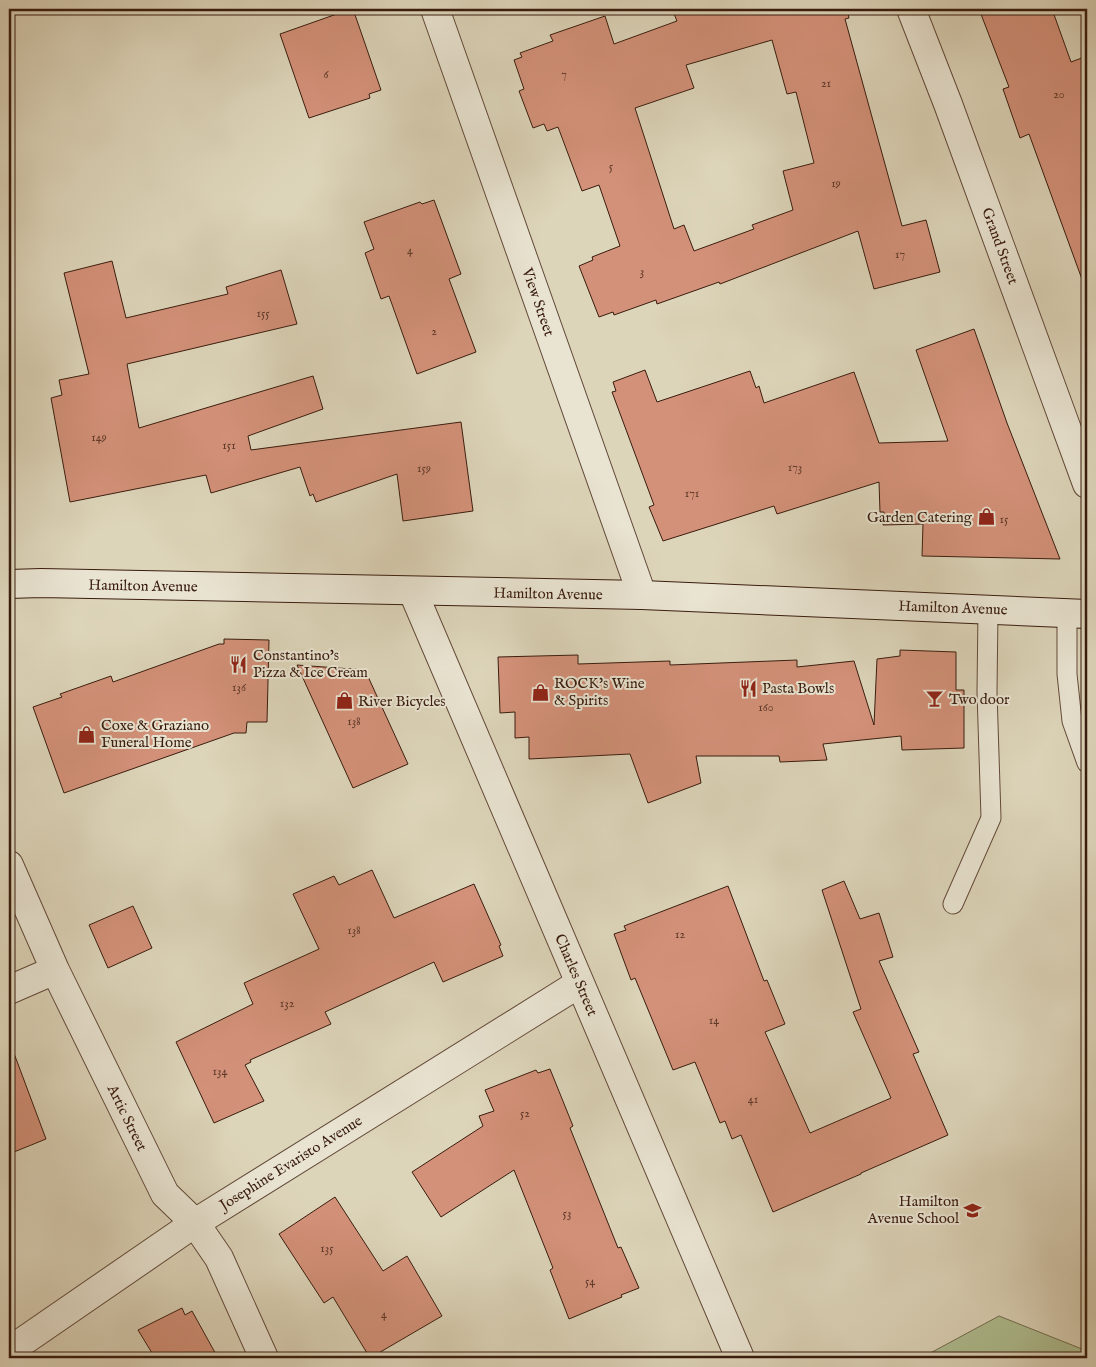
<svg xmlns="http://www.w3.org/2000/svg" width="1096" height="1367" viewBox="0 0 1096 1367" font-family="'IM FELL English',serif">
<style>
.green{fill:#afbe91;stroke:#746d50}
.building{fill:#d39179;stroke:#391c0e;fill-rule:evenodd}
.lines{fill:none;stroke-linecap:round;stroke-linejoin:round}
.lane-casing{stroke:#624a39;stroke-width:21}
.street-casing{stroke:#624a39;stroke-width:30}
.secondary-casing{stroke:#391c0e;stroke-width:30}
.lane{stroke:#e9e4d2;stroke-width:19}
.street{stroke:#e9e4d2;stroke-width:28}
.secondary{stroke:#e9e4d2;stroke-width:28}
.labels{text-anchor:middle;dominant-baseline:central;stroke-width:4;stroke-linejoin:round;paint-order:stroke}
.number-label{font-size:12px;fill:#603929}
.street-label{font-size:15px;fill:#391c0e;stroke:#e9e4d2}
.poi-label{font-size:15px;fill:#391c0e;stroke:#e9e4d2;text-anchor:start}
</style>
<rect width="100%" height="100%" fill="#ddd5ba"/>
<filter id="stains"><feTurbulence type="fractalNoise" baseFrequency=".004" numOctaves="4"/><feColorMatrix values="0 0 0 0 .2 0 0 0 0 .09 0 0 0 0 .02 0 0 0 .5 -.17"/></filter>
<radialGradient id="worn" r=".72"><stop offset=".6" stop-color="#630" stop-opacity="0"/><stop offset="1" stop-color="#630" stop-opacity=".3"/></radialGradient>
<path class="green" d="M 999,1316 L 1087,1351 L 1087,1358 L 921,1358 Z"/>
<path class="building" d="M 351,9 L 353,9 L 381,90 L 369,94 L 370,98 L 309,118 L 280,34 Z
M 672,9 L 847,9 L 849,18 L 845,19 L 902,226 L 926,220 L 940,272 L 874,289 L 858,231 L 720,284 L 719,282 L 657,304 L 656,300 L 614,315 L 613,312 L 599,317 L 579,266 L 593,260 L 592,257 L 620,246 L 599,185 L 582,191 L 558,127 L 547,131 L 544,124 L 533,128 L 519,91 L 524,89 L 514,60 L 522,57 L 520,53 L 553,41 L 550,35 L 605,16 L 614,44 L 677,21 ZM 772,40 L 787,94 L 796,92 L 814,163 L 783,171 L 793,210 L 752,225 L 754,229 L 694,251 L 684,225 L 674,229 L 635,108 L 694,88 L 686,65 Z
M 979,9 L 1052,9 L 1071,62 L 1087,56 L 1087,281 L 1083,282 L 1029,134 L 1020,138 L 1003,89 L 1009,87 Z
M 434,200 L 461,274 L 449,279 L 476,352 L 417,374 L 389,296 L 381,299 L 365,253 L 374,249 L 364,222 L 420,202 L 422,204 Z
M 112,261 L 126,318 L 228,294 L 226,287 L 281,270 L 297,324 L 127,364 L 139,428 L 313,376 L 323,409 L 248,436 L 251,450 L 461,422 L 473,511 L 403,521 L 397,474 L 316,502 L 313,494 L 310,496 L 300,467 L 211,493 L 206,475 L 70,502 L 51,398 L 62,395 L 59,380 L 89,374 L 64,273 Z
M 974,329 L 1007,423 L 1060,559 L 922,556 L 923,524 L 883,525 L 884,512 L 880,512 L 879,482 L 777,514 L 774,506 L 663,541 L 649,507 L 654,505 L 612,392 L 616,391 L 613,382 L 645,370 L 657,402 L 750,371 L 756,388 L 759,386 L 764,403 L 854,372 L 879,443 L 948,441 L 916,350 Z
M 224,639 L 269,640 L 267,722 L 247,722 L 246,733 L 234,733 L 64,793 L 33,707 L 62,697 L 60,694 L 111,676 L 113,682 L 219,644 L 224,644 Z
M 900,650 L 956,652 L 956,690 L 964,690 L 964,748 L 902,750 L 901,736 L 823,744 L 827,760 L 780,762 L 779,756 L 696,756 L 701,783 L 648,803 L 630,754 L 529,759 L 529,737 L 515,738 L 515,712 L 500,713 L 498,657 L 578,655 L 578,664 L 670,661 L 670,665 L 797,660 L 797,667 L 854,661 L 874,725 L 877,659 L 900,656 Z
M 297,665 L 365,670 L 408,764 L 353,788 Z
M 372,870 L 394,918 L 474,884 L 501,945 L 499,946 L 503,956 L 443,982 L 434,962 L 325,1012 L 331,1024 L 250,1060 L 251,1062 L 245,1065 L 264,1101 L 214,1123 L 176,1042 L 253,1004 L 244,983 L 319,949 L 293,894 L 334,876 L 339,885 Z
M 844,881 L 860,919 L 879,913 L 893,957 L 879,961 L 919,1052 L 913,1054 L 948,1135 L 861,1173 L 861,1174 L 773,1212 L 741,1135 L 732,1139 L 725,1121 L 720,1123 L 695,1062 L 673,1070 L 635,978 L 631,980 L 614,934 L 626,930 L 624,926 L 728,886 L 764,981 L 767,980 L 785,1024 L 765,1032 L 810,1133 L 891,1098 L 853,1012 L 861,1009 L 822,890 Z
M 133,906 L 152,948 L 108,968 L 89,925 Z
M 12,1048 L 46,1139 L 9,1154 L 9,1049 Z
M 550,1069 L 573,1126 L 570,1128 L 618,1248 L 621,1247 L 639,1288 L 621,1295 L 622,1297 L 569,1319 L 550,1270 L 553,1268 L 514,1170 L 441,1217 L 412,1172 L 483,1126 L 479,1116 L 494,1111 L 485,1090 L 536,1070 L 538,1073 Z
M 335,1197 L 383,1271 L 407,1256 L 442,1316 L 370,1358 L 333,1297 L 324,1303 L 279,1234 Z
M 182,1308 L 185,1315 L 192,1311 L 218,1358 L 155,1358 L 138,1330 Z"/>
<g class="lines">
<defs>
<path id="lane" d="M 1067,613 L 1067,674 L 1072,721 L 1087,763
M 953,904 L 991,818 L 987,692 L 988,610"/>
<path id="street" d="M 435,9 L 642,595
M 911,9 L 948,104 L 1087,484
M 413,592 L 740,1358
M 9,865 L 55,970 L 165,1194 L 195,1223 L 219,1258 L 264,1358
M 9,990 L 55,970
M 9,1351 L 195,1223 L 580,983"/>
<path id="secondary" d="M 9,584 L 41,583 L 642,595 L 1087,614"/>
</defs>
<use href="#lane" class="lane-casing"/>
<use href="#street" class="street-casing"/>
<use href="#secondary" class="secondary-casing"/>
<use href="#lane" class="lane"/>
<use href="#street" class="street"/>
<use href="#secondary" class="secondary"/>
</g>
<defs>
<symbol id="shop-bare" viewBox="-9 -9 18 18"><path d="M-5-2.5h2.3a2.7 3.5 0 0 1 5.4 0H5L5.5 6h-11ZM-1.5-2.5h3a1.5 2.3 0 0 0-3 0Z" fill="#8f2418" stroke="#e9e4d2" stroke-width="2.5" paint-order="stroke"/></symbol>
<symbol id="restaurant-bare" viewBox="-9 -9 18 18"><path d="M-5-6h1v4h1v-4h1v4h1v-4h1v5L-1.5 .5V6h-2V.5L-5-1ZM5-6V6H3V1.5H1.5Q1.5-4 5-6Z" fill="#8f2418" stroke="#e9e4d2" stroke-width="2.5" paint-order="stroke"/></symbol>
<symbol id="bar-bare" viewBox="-9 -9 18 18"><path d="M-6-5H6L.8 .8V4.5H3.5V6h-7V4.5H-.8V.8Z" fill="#8f2418" stroke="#e9e4d2" stroke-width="2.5" paint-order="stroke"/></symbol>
<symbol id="school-bare" viewBox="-9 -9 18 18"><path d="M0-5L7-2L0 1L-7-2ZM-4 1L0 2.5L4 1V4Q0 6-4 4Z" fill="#8f2418" stroke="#e9e4d2" stroke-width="2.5" paint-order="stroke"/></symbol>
</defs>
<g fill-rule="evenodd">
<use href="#shop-bare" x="974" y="504" width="25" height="25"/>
<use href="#restaurant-bare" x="226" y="652" width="25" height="25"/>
<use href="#restaurant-bare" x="736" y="676" width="25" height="25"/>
<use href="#shop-bare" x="528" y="680" width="25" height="25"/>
<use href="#bar-bare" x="922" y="686" width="25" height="25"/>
<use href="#shop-bare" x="332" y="688" width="25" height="25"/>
<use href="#shop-bare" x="74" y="722" width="25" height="25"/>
<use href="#school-bare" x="960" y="1198" width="25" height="25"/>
</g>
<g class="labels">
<g class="number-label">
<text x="326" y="74">6</text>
<text x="564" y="74">7</text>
<text x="826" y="83">21</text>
<text x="1059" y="94">20</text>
<text x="611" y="166">5</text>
<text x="836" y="183">19</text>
<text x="410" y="250">4</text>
<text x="900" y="254">17</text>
<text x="642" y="271">3</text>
<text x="263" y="313">155</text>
<text x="434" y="331">2</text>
<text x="99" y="437">149</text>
<text x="229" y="445">151</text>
<text x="795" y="467">173</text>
<text x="424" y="468">159</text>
<text x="692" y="493">171</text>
<text x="1004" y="519">15</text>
<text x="239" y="687">136</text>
<text x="766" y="707">160</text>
<text x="354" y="721">138</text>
<text x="354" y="930">138</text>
<text x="680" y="934">12</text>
<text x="287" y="1003">132</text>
<text x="714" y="1020">14</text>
<text x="220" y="1071">134</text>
<text x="753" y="1099">41</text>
<text x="525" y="1113">52</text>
<text x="567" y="1213">53</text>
<text x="327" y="1248">135</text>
<text x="590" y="1281">54</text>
<text x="384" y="1314">4</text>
</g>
<g class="street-label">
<text transform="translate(1000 246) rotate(70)">Grand Street</text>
<text transform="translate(538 302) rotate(71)">View Street</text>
<text transform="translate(143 586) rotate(1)">Hamilton Avenue</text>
<text transform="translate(548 594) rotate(1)">Hamilton Avenue</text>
<text transform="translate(953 608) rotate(2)">Hamilton Avenue</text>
<text transform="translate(576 975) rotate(67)">Charles Street</text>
<text transform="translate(127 1118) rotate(64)">Artic Street</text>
<text transform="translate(291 1163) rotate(-32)">Josephine Evaristo Avenue</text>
</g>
<g class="poi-label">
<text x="972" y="517" text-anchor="end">Garden Catering</text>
<text x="253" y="655">Constantino's<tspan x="253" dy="17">Pizza &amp; Ice Cream</tspan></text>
<text x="554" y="683">ROCK's Wine<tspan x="554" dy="17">&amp; Spirits</tspan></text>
<text x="762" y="688">Pasta Bowls</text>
<text x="949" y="699">Two door</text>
<text x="358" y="701">River Bicycles</text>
<text x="101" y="725">Coxe &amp; Graziano<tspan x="101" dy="17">Funeral Home</tspan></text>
<text x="959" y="1201" text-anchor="end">Hamilton<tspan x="959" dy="17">Avenue School</tspan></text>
</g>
</g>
<rect width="1096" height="1367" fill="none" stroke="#ddd5ba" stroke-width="30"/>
<rect x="10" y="10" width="1076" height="1347" fill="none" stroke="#391c0e" stroke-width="2.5"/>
<rect x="15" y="15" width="1066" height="1337" fill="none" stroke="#391c0e"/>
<rect width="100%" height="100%" filter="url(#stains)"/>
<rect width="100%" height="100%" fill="url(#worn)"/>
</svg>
